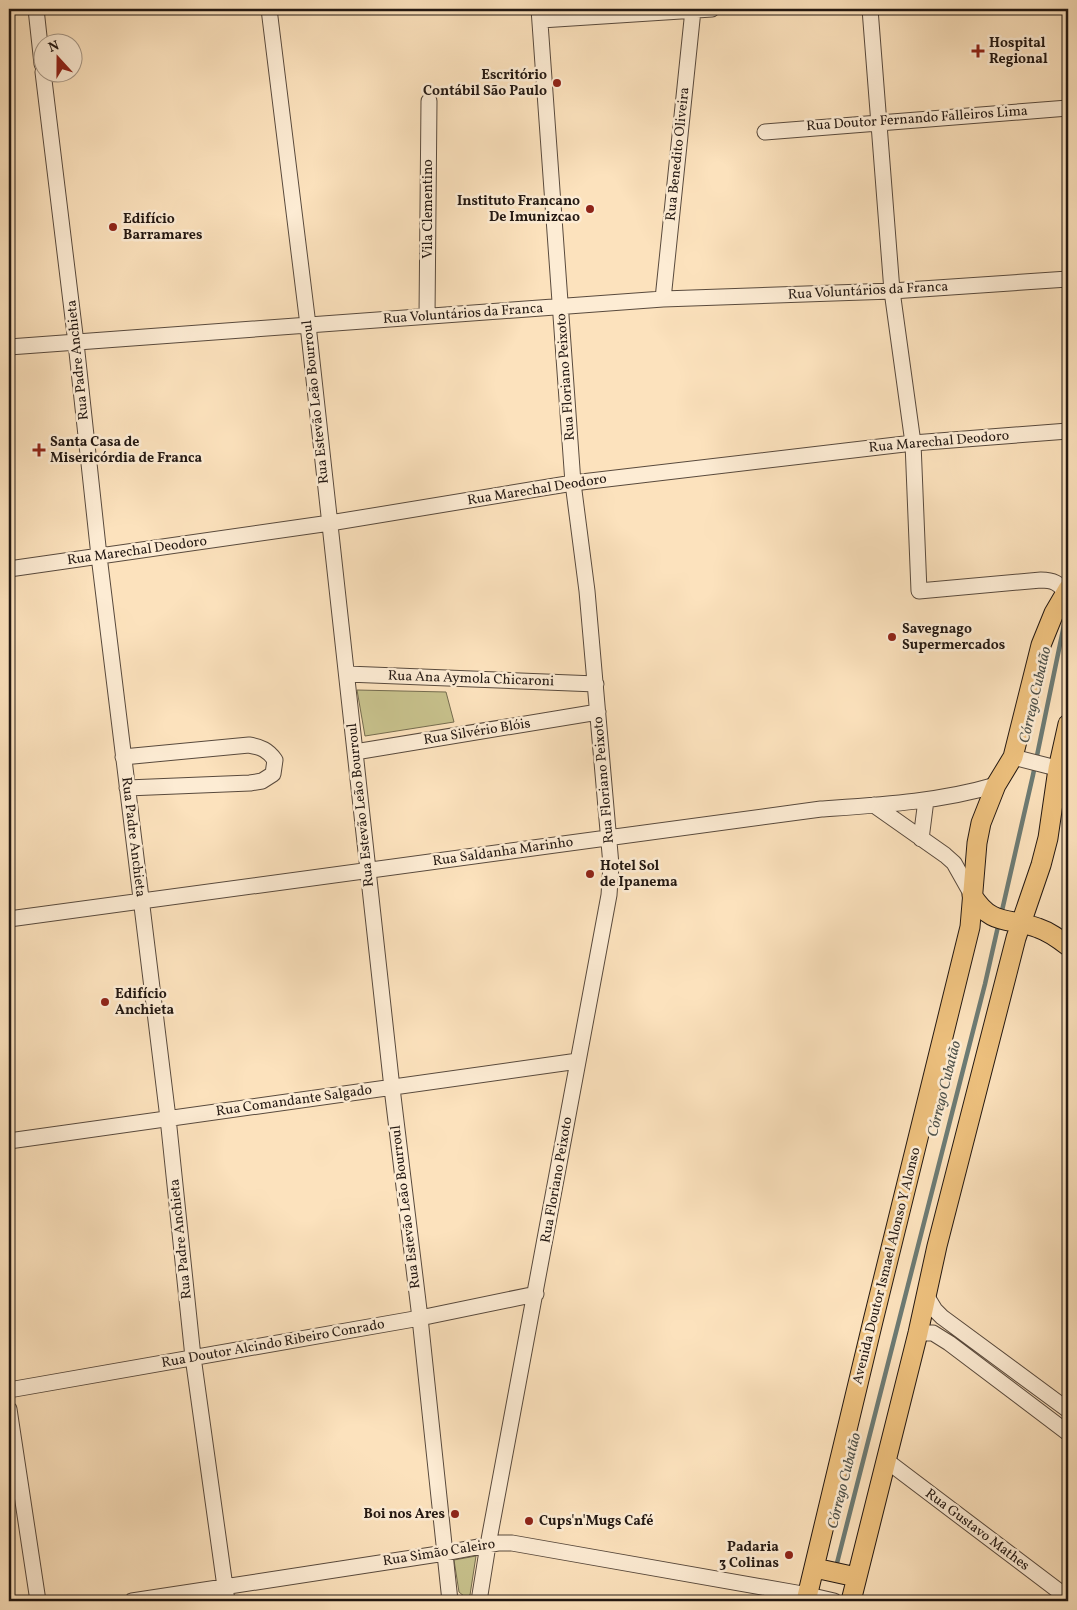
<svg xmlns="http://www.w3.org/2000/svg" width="1077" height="1610" viewBox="0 0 1077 1610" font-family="Vollkorn,serif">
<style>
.green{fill:#c7c18c;stroke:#756c4f}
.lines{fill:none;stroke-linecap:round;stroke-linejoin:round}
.stream{stroke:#6d7b74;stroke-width:4.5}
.minor-casing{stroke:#594a3d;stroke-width:17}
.major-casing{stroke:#231812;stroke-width:21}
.minor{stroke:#fdecd4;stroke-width:15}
.major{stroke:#eec17e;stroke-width:19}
.poi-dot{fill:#8f2418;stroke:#fdecd4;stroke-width:2}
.labels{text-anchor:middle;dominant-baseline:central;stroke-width:5;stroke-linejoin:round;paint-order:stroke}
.poi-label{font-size:14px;font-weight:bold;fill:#231812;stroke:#fdecd4;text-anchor:start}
.street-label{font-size:14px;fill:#231812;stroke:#fdecd4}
.water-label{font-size:15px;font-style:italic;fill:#4e524b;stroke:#fdecd4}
</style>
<rect width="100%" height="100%" fill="#fce2bd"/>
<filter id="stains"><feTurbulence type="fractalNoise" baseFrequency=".004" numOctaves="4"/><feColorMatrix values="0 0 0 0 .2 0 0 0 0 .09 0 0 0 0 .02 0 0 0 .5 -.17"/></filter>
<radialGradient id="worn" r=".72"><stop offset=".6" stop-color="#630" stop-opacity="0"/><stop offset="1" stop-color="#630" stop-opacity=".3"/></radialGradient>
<path class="green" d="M 357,690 L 446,692 L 454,722 L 365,736 Z
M 476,1556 L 470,1595 L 465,1597 L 459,1592 L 454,1560 Z"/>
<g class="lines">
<path class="stream" d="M 1001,915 L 1033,775 L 1064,625 L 1068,619
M 837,1563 L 985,984 L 999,922"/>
<defs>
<path id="minor" d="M 36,9 L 42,64
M 269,9 L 308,325 L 392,1088 L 420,1318 L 450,1601
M 870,9 L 892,291 L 913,443 L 919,591 L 1041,580 C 1053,580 1059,583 1066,593
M 541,20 L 712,9
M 43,72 L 76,343 L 99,556 L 168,1118 L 193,1357 L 227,1601
M 765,132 L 1068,108
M 663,299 L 693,10
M 427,316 L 429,101
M 9,347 L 663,299 L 892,291 L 1068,279
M 9,569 L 330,523 L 573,483 L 913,443 L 1068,431
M 347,674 L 596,684
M 355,752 L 598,712
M 123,757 L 249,745 C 261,747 268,750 275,760 L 273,774 L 262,781 L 250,783 L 127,788
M 1013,757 L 1068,771
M 874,805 L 945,855 L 954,863 L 972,895
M 921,839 L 926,800
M 9,919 L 821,809 C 880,805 939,802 996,785
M 9,1141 L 578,1061
M 926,1295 L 935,1310 L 942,1317 L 1068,1410
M 918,1333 L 933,1333 L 949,1343 L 1068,1433
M 9,1390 L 420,1318 L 536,1294
M 9,1409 L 38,1601
M 887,1461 L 1068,1598
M 132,1601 L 445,1553 L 499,1543 L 512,1543 L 808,1595 L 834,1601
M 479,1601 L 488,1545 L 609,895 L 611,865 L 587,591 L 573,483 L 539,9"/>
<path id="major" d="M 972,895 C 992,927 1008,917 1038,928 C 1050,932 1059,939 1068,946
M 815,1568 L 856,1577
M 806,1601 L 873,1321 L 970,927 L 977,843 L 981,823 L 996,785 L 1013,757 L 1041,645 L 1054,613 L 1068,589
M 851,1601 L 918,1333 L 937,1246 L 1016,938 L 1041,865 L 1048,838 L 1058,769 L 1068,724"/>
</defs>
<use href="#minor" class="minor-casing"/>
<use href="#major" class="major-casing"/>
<use href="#minor" class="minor"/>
<use href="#major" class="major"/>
</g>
<g class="poi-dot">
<path d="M975.5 43.5h5v5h5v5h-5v5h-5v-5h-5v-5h5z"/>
<circle cx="557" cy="83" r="5"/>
<circle cx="590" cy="209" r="5"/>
<circle cx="113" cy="227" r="5"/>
<path d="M36.5 442.5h5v5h5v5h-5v5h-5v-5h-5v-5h5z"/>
<circle cx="892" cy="637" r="5"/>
<circle cx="590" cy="874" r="5"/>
<circle cx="105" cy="1002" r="5"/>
<circle cx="455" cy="1514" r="5"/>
<circle cx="529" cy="1521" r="5"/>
<circle cx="789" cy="1555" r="5"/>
</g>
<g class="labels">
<g class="poi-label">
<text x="989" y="43">Hospital<tspan x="989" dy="16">Regional</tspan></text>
<text x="547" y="75" text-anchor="end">Escritório<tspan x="547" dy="16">Contábil São Paulo</tspan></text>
<text x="580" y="201" text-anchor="end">Instituto Francano<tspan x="580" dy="16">De Imunizcao</tspan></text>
<text x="123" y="219">Edifício<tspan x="123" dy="16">Barramares</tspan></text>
<text x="50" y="442">Santa Casa de<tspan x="50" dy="16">Misericórdia de Franca</tspan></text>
<text x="902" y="629">Savegnago<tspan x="902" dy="16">Supermercados</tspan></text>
<text x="600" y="866">Hotel Sol<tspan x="600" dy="16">de Ipanema</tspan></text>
<text x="115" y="994">Edifício<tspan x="115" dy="16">Anchieta</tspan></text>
<text x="445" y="1514" text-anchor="end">Boi nos Ares</text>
<text x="539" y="1521">Cups'n'Mugs Café</text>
<text x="779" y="1547" text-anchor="end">Padaria<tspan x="779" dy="16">3 Colinas</tspan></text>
</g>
<g class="street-label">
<text transform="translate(917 119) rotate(-4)">Rua Doutor Fernando Falleiros Lima</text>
<text transform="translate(678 154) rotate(-84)">Rua Benedito Oliveira</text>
<text transform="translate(428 209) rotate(-90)">Vila Clementino</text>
<text transform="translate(868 291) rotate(-3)">Rua Voluntários da Franca</text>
<text transform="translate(463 314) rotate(-4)">Rua Voluntários da Franca</text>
<text transform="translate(78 360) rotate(-96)">Rua Padre Anchieta</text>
<text transform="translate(566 377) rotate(-94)">Rua Floriano Peixoto</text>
<text transform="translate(316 402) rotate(-96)">Rua Estevão Leão Bourroul</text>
<text transform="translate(939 442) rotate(-5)">Rua Marechal Deodoro</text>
<text transform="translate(537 490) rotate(-9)">Rua Marechal Deodoro</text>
<text transform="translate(137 551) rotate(-8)">Rua Marechal Deodoro</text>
<text transform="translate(471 679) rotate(2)">Rua Ana Aymola Chicaroni</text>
<text transform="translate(477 732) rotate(-9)">Rua Silvério Blóis</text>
<text transform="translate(604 780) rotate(-95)">Rua Floriano Peixoto</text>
<text transform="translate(361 805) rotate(-96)">Rua Estevão Leão Bourroul</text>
<text transform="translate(133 837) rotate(83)">Rua Padre Anchieta</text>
<text transform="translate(503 852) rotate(-8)">Rua Saldanha Marinho</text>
<text transform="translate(294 1101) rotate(-8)">Rua Comandante Salgado</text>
<text transform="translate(557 1180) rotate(-80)">Rua Floriano Peixoto</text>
<text transform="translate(406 1207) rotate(-97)">Rua Estevão Leão Bourroul</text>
<text transform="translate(181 1239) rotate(-96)">Rua Padre Anchieta</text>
<text transform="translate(887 1266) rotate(-76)">Avenida Doutor Ismael Alonso Y Alonso</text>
<text transform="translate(273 1344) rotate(-10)">Rua Doutor Alcindo Ribeiro Conrado</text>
<text transform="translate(977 1530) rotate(37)">Rua Gustavo Mathes</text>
<text transform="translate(439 1553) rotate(-9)">Rua Simão Caleiro</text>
</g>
<g class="water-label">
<text transform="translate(1036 695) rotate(-77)">Córrego Cubatão</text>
<text transform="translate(945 1089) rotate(-76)">Córrego Cubatão</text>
<text transform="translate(845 1481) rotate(-76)">Córrego Cubatão</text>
</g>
</g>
<rect width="1077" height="1610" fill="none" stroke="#fce2bd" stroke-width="30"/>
<rect x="10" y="10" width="1057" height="1590" fill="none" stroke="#231812" stroke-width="2.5"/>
<rect x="15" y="15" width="1047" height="1580" fill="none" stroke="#231812"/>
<g transform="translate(58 58) rotate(339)"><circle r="24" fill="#fdecd4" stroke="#a69786"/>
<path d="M0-4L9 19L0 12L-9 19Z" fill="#8f2418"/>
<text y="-8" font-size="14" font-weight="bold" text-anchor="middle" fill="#231812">N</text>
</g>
<rect width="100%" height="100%" filter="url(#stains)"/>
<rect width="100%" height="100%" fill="url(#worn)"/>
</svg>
